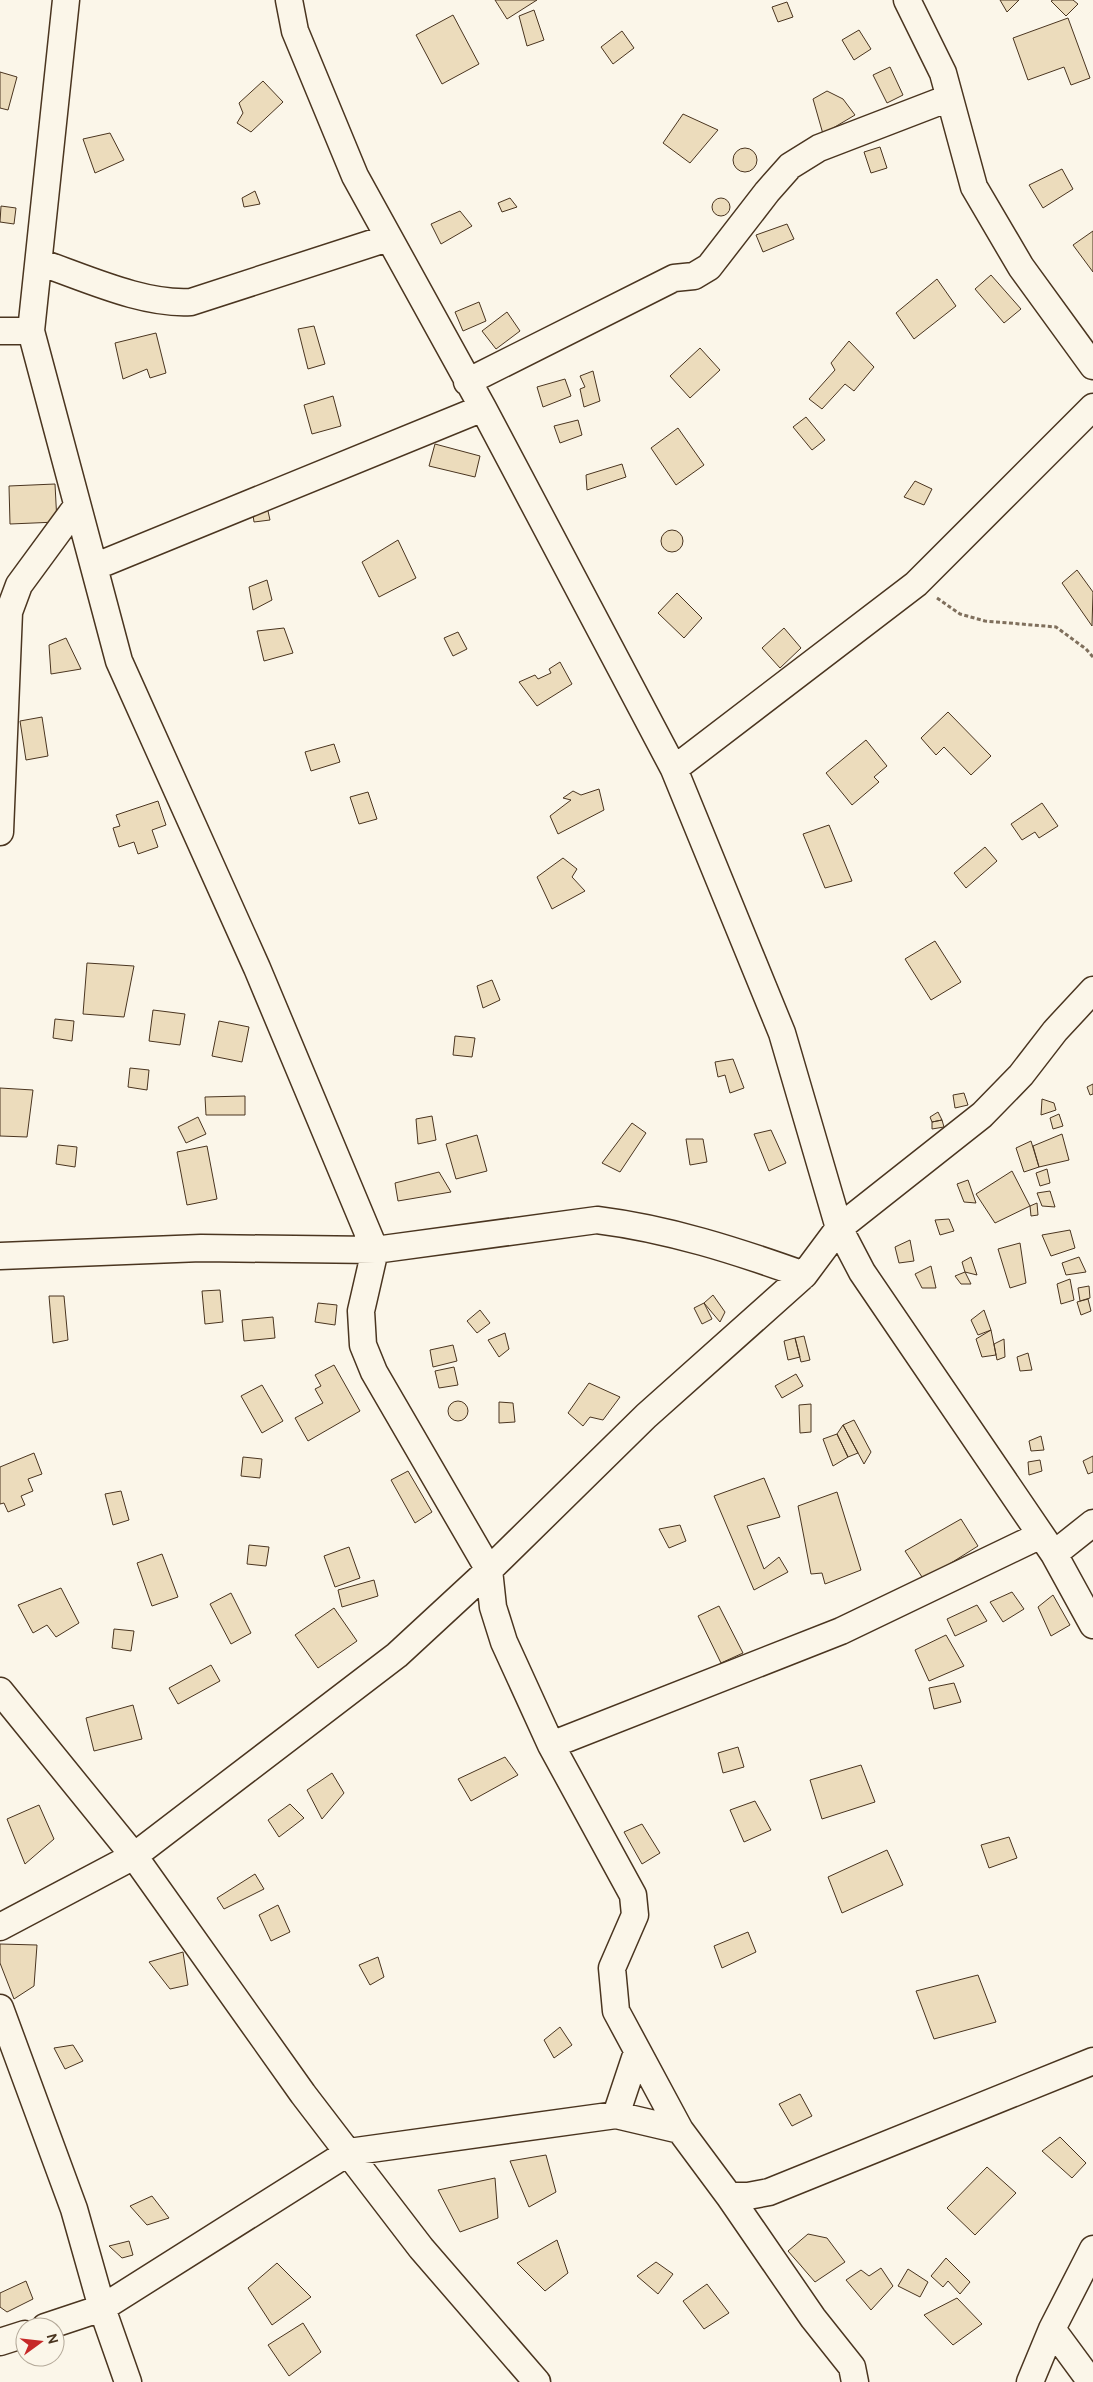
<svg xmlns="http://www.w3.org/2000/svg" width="1093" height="2382" viewBox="0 0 1093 2382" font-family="Cabin,sans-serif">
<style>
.building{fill:#ecdcbc;stroke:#4a3520}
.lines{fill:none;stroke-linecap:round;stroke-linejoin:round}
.minor-casing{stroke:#4a3520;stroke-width:29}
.path{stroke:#7f6f5c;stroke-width:3;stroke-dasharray:4 2.5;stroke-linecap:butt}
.minor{stroke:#fbf6e9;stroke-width:26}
</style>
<rect width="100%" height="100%" fill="#fbf6e9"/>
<path class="building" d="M 495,0 L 537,0 L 507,19 Z
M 1000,0 L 1019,0 L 1007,12 Z
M 1053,0 L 1073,0 L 1078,4 L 1066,16 L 1051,1 Z
M 787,2 L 793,17 L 778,22 L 772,7 Z
M 534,10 L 544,40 L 527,46 L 519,16 Z
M 453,15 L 479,64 L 442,84 L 416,35 Z
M 1068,18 L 1090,78 L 1071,85 L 1064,67 L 1028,80 L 1013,38 Z
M 859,30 L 871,49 L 854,60 L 842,40 Z
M 622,31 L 634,48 L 613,64 L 601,47 Z
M 890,67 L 903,95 L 887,103 L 873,75 Z
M 0,72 L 17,77 L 8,110 L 0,108 Z
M 263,81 L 283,102 L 251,132 L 237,123 L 243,113 L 239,103 Z
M 827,91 L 843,99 L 855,115 L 823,134 L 813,99 Z
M 683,114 L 718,130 L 690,163 L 663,143 Z
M 110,133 L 124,160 L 95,173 L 83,139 Z
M 880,147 L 887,168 L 871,173 L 864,152 Z
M733 160a12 12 0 1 1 24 0a12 12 0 1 1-24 0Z
M 1062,169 L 1073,189 L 1043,208 L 1029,185 Z
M 255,191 L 260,204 L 244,207 L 242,198 Z
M 510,198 L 517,207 L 502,212 L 498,203 Z
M712 207a9 9 0 1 1 18 0a9 9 0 1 1-18 0Z
M 1,206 L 16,208 L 14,224 L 0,222 Z
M 460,211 L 472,226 L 441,244 L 431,224 Z
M 787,224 L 794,239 L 763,252 L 756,235 Z
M 1093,231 L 1093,272 L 1073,245 Z
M 991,275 L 1021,309 L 1004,323 L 975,289 Z
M 937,279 L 956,306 L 914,339 L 896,313 Z
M 479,302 L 486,321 L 463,331 L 455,312 Z
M 507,312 L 520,331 L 496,349 L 482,331 Z
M 314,326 L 325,364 L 308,369 L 298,329 Z
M 156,333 L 166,373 L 150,378 L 147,369 L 123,379 L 115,343 Z
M 849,341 L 874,367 L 854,391 L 845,384 L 822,409 L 809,399 L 835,370 L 831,363 Z
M 700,348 L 720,370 L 690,398 L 670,376 Z
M 593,371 L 600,401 L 584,407 L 580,389 L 585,387 L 580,376 Z
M 565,379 L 571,396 L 543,407 L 537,387 Z
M 333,396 L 341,426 L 312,434 L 304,405 Z
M 806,417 L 825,440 L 812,450 L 793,427 Z
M 578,420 L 582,435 L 560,443 L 554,426 Z
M 678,428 L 704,465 L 676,485 L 651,448 Z
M 435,444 L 480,456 L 475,477 L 429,466 Z
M 622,464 L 626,477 L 587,490 L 586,475 Z
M 915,481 L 932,489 L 924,505 L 904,497 Z
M 55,484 L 57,522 L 10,524 L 9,486 Z
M 266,502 L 270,520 L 254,522 L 252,508 Z
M661 541a11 11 0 1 1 22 0a11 11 0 1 1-22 0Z
M 398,540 L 416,578 L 379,597 L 362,562 Z
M 1077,570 L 1093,592 L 1092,626 L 1062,583 Z
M 267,580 L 272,600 L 253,610 L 249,587 Z
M 677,593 L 702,618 L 684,638 L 658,613 Z
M 284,628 L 293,653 L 264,661 L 257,631 Z
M 784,628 L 801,648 L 780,668 L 762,648 Z
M 458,632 L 467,649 L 453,656 L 444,638 Z
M 66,638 L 81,669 L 51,674 L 49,645 Z
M 560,662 L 572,684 L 537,706 L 519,682 L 535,675 L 538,679 L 551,673 L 549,669 Z
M 948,712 L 991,756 L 971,775 L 944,747 L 936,755 L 921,738 Z
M 42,717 L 48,756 L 26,760 L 20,721 Z
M 866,740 L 887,766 L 874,777 L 879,782 L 852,805 L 826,773 Z
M 334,744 L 340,762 L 311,771 L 305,752 Z
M 599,789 L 604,810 L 558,834 L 550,816 L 571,800 L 563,798 L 573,791 L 581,795 Z
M 368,792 L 377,819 L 359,824 L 350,797 Z
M 158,801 L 166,825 L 152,830 L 158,847 L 138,854 L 134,842 L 119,847 L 113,828 L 120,826 L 116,815 Z
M 1042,803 L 1058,826 L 1039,838 L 1035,832 L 1022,840 L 1011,824 Z
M 829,825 L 852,881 L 825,888 L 803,834 Z
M 985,847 L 997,861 L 966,888 L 954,873 Z
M 563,858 L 577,869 L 572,877 L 585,891 L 552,909 L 537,877 Z
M 935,941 L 961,982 L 931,1000 L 905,959 Z
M 87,963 L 134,966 L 124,1017 L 83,1014 Z
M 492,980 L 500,1000 L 483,1008 L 477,986 Z
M 153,1010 L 185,1014 L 180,1045 L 149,1041 Z
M 55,1019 L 74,1021 L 72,1041 L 53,1038 Z
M 219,1021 L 249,1027 L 242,1062 L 212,1056 Z
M 455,1036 L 475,1038 L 472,1057 L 453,1055 Z
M 733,1059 L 744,1088 L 730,1093 L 725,1075 L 718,1077 L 715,1062 Z
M 130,1068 L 149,1070 L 147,1090 L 128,1087 Z
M 1093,1084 L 1093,1094 L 1090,1095 L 1087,1087 Z
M 0,1088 L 33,1090 L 27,1137 L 0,1136 Z
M 964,1093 L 968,1105 L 955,1108 L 953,1095 Z
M 245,1096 L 245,1115 L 206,1115 L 205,1097 Z
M 1042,1099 L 1054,1103 L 1056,1110 L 1041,1115 Z
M 938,1112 L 942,1120 L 932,1122 L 930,1117 Z
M 1059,1114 L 1063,1126 L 1053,1129 L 1050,1118 Z
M 432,1116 L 436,1140 L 418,1144 L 416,1119 Z
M 198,1117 L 206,1134 L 186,1143 L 178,1127 Z
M 942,1120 L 944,1127 L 932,1129 L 932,1122 Z
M 632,1123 L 646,1133 L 620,1172 L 602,1163 Z
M 771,1130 L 786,1163 L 769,1171 L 754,1134 Z
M 1062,1134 L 1069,1160 L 1039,1167 L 1033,1146 Z
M 477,1135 L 487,1171 L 456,1179 L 446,1144 Z
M 686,1139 L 703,1139 L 707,1162 L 690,1165 Z
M 1031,1141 L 1039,1167 L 1024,1172 L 1016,1148 Z
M 58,1145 L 77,1147 L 75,1167 L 56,1164 Z
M 207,1146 L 217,1199 L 187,1205 L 177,1152 Z
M 1047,1169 L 1050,1183 L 1040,1186 L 1036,1173 Z
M 1012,1171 L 1030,1206 L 995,1223 L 976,1194 Z
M 439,1172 L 451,1192 L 398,1201 L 395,1183 Z
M 968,1180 L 976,1203 L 964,1202 L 957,1184 Z
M 1050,1191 L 1055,1207 L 1042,1206 L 1037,1193 Z
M 1037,1203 L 1038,1215 L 1031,1216 L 1030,1206 Z
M 949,1219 L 954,1231 L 940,1235 L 935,1220 Z
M 1070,1230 L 1075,1248 L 1051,1256 L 1042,1235 Z
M 910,1240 L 914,1261 L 899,1263 L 895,1247 Z
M 1020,1243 L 1026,1283 L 1010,1288 L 998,1249 Z
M 971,1257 L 977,1275 L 965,1272 L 962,1262 Z
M 1079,1257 L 1086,1272 L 1066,1275 L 1062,1263 Z
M 931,1266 L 936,1288 L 922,1288 L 915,1274 Z
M 965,1272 L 971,1284 L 961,1284 L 955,1276 Z
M 1070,1279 L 1074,1300 L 1061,1304 L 1057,1284 Z
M 1089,1286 L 1090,1298 L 1080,1301 L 1078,1288 Z
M 220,1290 L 223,1322 L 205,1324 L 202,1291 Z
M 713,1295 L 725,1312 L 720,1322 L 704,1303 Z
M 49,1296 L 64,1296 L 68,1340 L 53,1343 Z
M 1088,1299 L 1091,1311 L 1081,1315 L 1077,1302 Z
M 318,1303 L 337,1305 L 335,1325 L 315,1322 Z
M 704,1303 L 712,1319 L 702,1324 L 694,1308 Z
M 480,1310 L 490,1323 L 477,1333 L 467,1321 Z
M 984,1310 L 991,1330 L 978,1335 L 971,1320 Z
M 273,1317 L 275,1338 L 244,1341 L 242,1320 Z
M 991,1330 L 996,1355 L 982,1357 L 976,1339 Z
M 505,1333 L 509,1349 L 499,1357 L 488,1340 Z
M 804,1336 L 810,1360 L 801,1362 L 795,1338 Z
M 795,1338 L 800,1357 L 788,1360 L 784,1341 Z
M 1004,1339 L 1005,1357 L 997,1360 L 994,1344 Z
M 453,1345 L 457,1361 L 433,1367 L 430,1350 Z
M 1028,1353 L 1032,1370 L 1020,1371 L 1017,1357 Z
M 334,1365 L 360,1411 L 308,1441 L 295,1418 L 323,1403 L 315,1389 L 321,1386 L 315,1375 Z
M 454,1367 L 458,1385 L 439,1388 L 435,1371 Z
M 796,1374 L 803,1386 L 782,1398 L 775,1386 Z
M 589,1383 L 620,1397 L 603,1420 L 590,1417 L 583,1426 L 568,1413 Z
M 262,1385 L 283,1421 L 262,1433 L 241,1396 Z
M448 1411a10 10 0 1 1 20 0a10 10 0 1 1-20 0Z
M 499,1402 L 513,1403 L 515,1422 L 499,1423 Z
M 811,1404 L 811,1432 L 800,1433 L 799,1405 Z
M 854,1420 L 871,1452 L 864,1464 L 843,1425 Z
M 843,1425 L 858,1453 L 848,1457 L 837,1434 Z
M 837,1434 L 848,1457 L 833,1466 L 823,1439 Z
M 1041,1436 L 1044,1450 L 1031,1451 L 1029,1441 Z
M 34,1453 L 42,1474 L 28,1479 L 33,1491 L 21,1496 L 25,1505 L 8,1512 L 4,1503 L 0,1504 L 0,1467 Z
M 1093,1456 L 1093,1472 L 1088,1474 L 1083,1461 Z
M 243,1457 L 262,1459 L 260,1478 L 241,1476 Z
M 1040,1460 L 1042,1471 L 1029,1475 L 1028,1462 Z
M 408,1471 L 432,1512 L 415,1523 L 391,1480 Z
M 764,1478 L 780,1517 L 747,1526 L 764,1569 L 779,1557 L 788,1572 L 754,1590 L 714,1496 Z
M 121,1491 L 129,1520 L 113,1525 L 105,1494 Z
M 837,1492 L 861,1570 L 825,1584 L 822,1573 L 811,1574 L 798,1506 Z
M 961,1519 L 978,1546 L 924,1580 L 905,1551 Z
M 680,1525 L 686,1541 L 669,1548 L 659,1529 Z
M 249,1545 L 269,1547 L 266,1566 L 247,1564 Z
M 349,1547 L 360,1578 L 335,1587 L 324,1556 Z
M 162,1554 L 178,1597 L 152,1606 L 137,1563 Z
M 374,1580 L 378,1596 L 342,1607 L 338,1590 Z
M 61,1588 L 79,1623 L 56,1637 L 47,1625 L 33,1633 L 18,1605 Z
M 1012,1592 L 1024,1609 L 1003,1622 L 990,1602 Z
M 231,1593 L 251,1633 L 231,1644 L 210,1604 Z
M 1053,1595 L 1070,1625 L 1051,1636 L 1038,1607 Z
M 977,1605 L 987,1621 L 955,1636 L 947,1619 Z
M 719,1606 L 743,1653 L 721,1663 L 698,1616 Z
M 334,1608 L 357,1641 L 318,1668 L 295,1635 Z
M 114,1629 L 134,1631 L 131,1651 L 112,1648 Z
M 946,1635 L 964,1666 L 929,1681 L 915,1650 Z
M 211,1665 L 220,1681 L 178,1704 L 169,1688 Z
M 954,1683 L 961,1702 L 934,1709 L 929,1688 Z
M 133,1705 L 142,1739 L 94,1751 L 86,1718 Z
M 738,1747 L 744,1767 L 723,1773 L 718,1753 Z
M 505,1757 L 518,1775 L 471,1801 L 458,1779 Z
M 861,1765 L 875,1802 L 822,1819 L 810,1780 Z
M 332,1773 L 344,1793 L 322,1819 L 307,1790 Z
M 755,1801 L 771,1830 L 744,1842 L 730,1810 Z
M 290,1804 L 304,1818 L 279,1837 L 268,1820 Z
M 39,1805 L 54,1839 L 25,1864 L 7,1819 Z
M 642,1824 L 660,1853 L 642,1864 L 624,1832 Z
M 1009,1837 L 1017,1858 L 989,1868 L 981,1845 Z
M 887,1850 L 903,1885 L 842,1913 L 828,1877 Z
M 255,1874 L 264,1889 L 224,1909 L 217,1898 Z
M 278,1905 L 290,1932 L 271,1941 L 259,1915 Z
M 748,1932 L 756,1952 L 722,1968 L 714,1946 Z
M 0,1944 L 37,1945 L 34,1986 L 14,1999 L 0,1963 Z
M 183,1952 L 188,1985 L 170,1989 L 149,1962 Z
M 378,1957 L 384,1977 L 370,1985 L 359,1965 Z
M 978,1975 L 996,2022 L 934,2039 L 916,1991 Z
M 560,2027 L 572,2045 L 554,2058 L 544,2040 Z
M 73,2045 L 83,2061 L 65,2069 L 54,2048 Z
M 800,2094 L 812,2116 L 792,2126 L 779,2104 Z
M 1060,2137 L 1086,2163 L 1072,2178 L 1042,2151 Z
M 546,2155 L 556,2192 L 529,2207 L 510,2161 Z
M 987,2167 L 1016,2193 L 975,2235 L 947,2208 Z
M 495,2178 L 498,2218 L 460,2232 L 438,2190 Z
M 152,2196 L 169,2218 L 147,2225 L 130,2206 Z
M 808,2234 L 827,2238 L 845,2262 L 815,2282 L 788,2251 Z
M 557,2240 L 568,2273 L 545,2291 L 517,2263 Z
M 129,2241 L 133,2255 L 122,2258 L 109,2246 Z
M 946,2258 L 970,2282 L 960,2294 L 948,2281 L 943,2287 L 931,2276 Z
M 656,2262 L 673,2274 L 658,2294 L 637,2276 Z
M 277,2263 L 311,2297 L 272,2325 L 248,2288 Z
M 881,2268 L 893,2286 L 871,2310 L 846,2280 L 861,2270 L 869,2276 Z
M 908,2269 L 928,2282 L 920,2297 L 898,2286 Z
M 26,2281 L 33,2299 L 7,2312 L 0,2307 L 0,2293 Z
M 707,2284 L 729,2313 L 704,2329 L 683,2301 Z
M 957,2298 L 982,2324 L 953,2345 L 924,2315 Z
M 303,2323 L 321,2352 L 289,2376 L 268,2345 Z"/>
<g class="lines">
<defs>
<path id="minor" d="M 66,0 L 31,331 L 94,567 L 483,408
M 907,0 L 943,73 L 974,187 L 1021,267 L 1093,366
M 39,262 C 86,278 143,305 191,302 L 388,238
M 0,331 L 31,331
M 467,382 L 674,278 L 694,276 L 709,267 L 767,192 L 790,166 L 819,148 L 949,98
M 94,567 L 119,661 L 257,968 L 375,1250 L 361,1311 L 363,1345 L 374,1372 L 489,1570 L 493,1607 L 504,1642 L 551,1745 L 633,1895 L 635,1915 L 612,1968 L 616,2011 L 680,2130 L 729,2196 L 813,2318 L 852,2367 L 855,2382
M 674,769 L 916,584 L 1093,407
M 0,832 L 9,612 L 19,585 L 77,506
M 1093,990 L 1055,1031 L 1021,1075 L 982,1115 L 839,1228 L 862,1272 L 1054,1554 L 1093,1625
M 0,1256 L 201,1248 L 375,1250 L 597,1220 C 669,1229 737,1251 804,1275 L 839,1228 L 782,1033 L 674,769 L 483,408 L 355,176 L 295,31 L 289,0
M 1054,1554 L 1093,1523
M 0,1691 L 134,1856 L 303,2094 L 421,2248 L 537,2382
M 551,1745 L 841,1631 L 1041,1535
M 0,1927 L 134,1856 L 397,1655 L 489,1570 L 646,1416 L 804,1275
M 0,2008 L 74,2209 L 102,2308 L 128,2382
M 616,2115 L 637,2052
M 729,2196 L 748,2196 L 769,2192 L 1093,2061
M 45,2327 L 102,2308 L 349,2152 L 616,2115 L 680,2130
M 1052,2329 L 1091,2382
M 0,2342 L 25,2334
M 1030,2382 L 1052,2329 L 1093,2249"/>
</defs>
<use href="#minor" class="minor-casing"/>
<path class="path" d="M 937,598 L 960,614 L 985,621 L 1056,627 L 1086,649 L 1093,657"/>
<use href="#minor" class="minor"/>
</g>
<g transform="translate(40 2342) rotate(75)"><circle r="24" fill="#fbf6e9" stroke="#b4a999"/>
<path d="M0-4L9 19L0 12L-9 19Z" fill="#c62828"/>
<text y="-8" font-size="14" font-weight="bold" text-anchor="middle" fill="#4a3520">N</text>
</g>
</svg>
